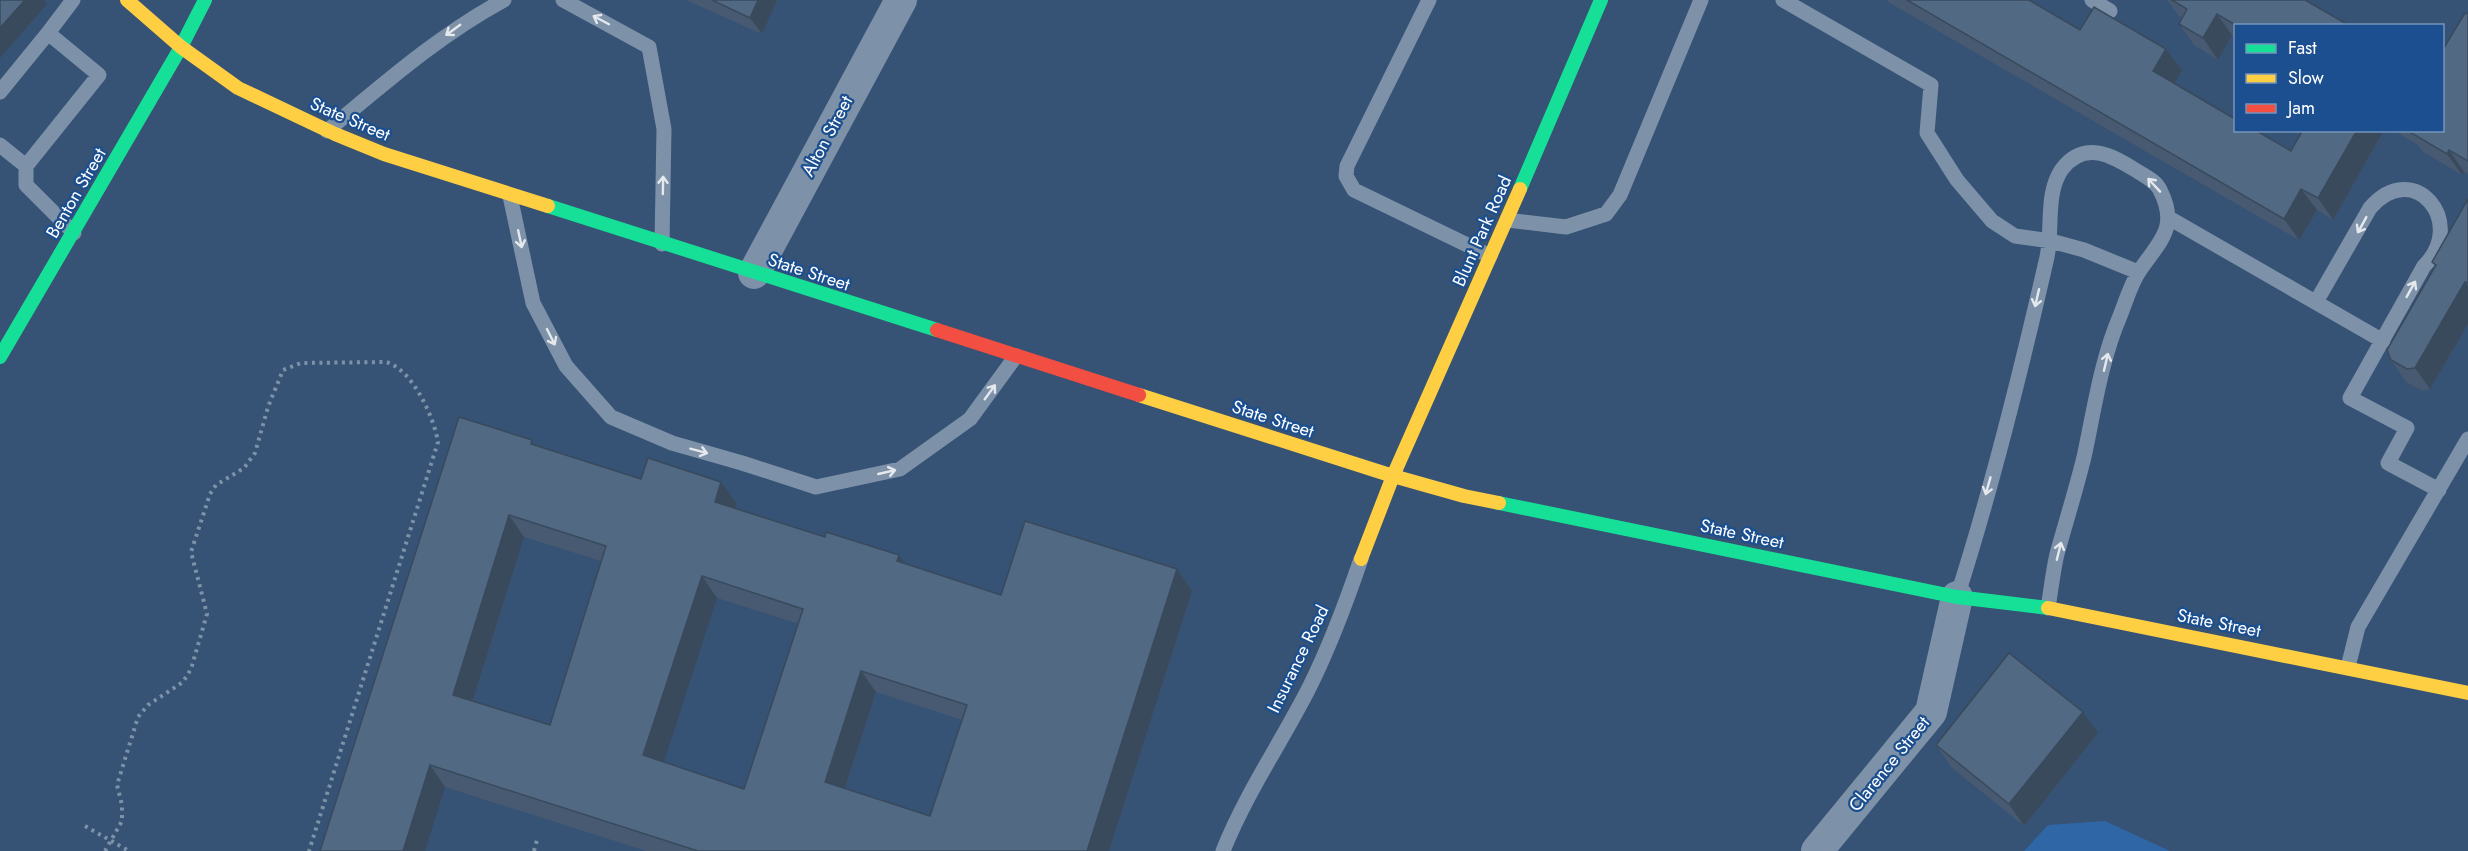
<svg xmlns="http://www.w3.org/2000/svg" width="2468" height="851" viewBox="0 0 2468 851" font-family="Jost,sans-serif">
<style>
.green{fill:#2f66a5}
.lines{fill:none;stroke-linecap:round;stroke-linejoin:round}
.path{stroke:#7d92a8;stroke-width:4;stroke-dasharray:3 4.5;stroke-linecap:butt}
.lane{stroke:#7d92a8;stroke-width:15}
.street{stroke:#7d92a8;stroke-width:32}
.fast{stroke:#16e098;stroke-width:14}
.slow{stroke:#ffcf43;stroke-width:14}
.jam{stroke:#f24e42;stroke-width:14}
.wall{fill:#475a72;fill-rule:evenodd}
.shaded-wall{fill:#394a5c}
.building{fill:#526984;stroke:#394a5c;stroke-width:1.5;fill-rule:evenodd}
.oneway{stroke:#e5e9ee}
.labels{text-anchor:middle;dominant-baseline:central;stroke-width:4.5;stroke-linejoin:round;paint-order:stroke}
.street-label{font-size:18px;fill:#fff;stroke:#1b4f8f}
</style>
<rect width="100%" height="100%" fill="#365274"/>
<path class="green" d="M 2105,821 L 2170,851 L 2024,851 L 2048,825 Z"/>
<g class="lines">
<path class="path" d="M 85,826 L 129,851
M 105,851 L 122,821 L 122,805 L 117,785 L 138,717 L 148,705 L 183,682 L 191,669 L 207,614 L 191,552 L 210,494 L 216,485 L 244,468 L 255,453 L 268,407 L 283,370 L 301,363 L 386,362 C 412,369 434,417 438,442 L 309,851
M 534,851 L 537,840"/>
<path class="lane" d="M 563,0 L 649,47 L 664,129 L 662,244
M 1429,0 L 1347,166 L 1346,176 L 1354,190 L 1490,256
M 1783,0 L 1931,85 L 1927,133 L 1957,180 L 1992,221 L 2015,236 L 2051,241 L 2084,250 L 2138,272
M 2092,0 L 2110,11
M 48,33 L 73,0
M 0,92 L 48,33 L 99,75 L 26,166 L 26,185 L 74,233
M 327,131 C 385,83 438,36 504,0
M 0,145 L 26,166
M 510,196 L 533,303 L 566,366 L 611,417 L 672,443 L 742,463 L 816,487 L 900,469 L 970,419 L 1016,356
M 2169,218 L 2383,341
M 1507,220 L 1566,227 L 1606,214 L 1620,195 L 1701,0
M 2316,302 L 2370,208 C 2414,157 2468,223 2424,266 L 2350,398 L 2407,428 L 2388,463 L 2439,490
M 1957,597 C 1993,485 2021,371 2047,257 C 2053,229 2045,193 2062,169 C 2085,139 2113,156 2137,171 C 2145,176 2156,181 2160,190 C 2179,227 2160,241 2140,270 C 2131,283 2126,301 2120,316 C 2101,360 2094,411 2084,457 C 2076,490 2066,521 2057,554 C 2053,571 2051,590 2048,608
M 2348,667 L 2358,627 L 2468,439
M 1223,851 C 1246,793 1281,743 1309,688 C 1330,646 1346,603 1361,559"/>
<path class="street" d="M 754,273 L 901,0
M 1817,851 L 1931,712 L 1957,597"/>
<path class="fast" d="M 1520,189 L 1601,0
M 548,206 L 937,330
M 0,357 L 181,47 L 205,0
M 1499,503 L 1957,597 L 2048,608"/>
<path class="slow" d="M 127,0 L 181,47 L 238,88 L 335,134 L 384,154 L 548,206
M 1139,395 L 1393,476 L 1464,496 L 1499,503
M 1361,559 L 1393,476 L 1520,189
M 2048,608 L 2468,693"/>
<path class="jam" d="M 937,330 L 1139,395"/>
</g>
<path class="wall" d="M 686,0 L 777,0 L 762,34 Z
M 1887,0 L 2029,0 L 2080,30 L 2166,49 L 2182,70 L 2174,83 L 2291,151 L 2303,130 L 2384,130 L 2333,220 L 2317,210 L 2299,240 L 1888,2 Z
M 2167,0 L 2305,0 L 2350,26 L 2235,26 L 2235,37 L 2232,35 L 2218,60 L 2194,45 L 2179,24 L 2182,18 L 2179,16 Z
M 2468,14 L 2468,174 L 2464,172 L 2462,175 L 2423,152 L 2418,145 L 2393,130 L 2442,130 Z
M 2468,199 L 2468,324 L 2430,389 L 2422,391 L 2406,382 L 2391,360 L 2435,266 L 2432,262 Z
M 536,445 L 641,479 L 737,504 L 735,508 L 1001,595 L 1177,569 L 1192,591 L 1109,851 L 646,851 L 445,787 L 320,851 ZM 524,537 L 601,561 L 550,725 L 473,701 ZM 717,598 L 799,624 L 744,789 L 663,762 ZM 876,692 L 962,720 L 930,816 L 845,788 Z
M 2098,733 L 2024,826 L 1951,767 L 1936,745 Z"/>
<path class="shaded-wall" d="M 25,0 L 44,0 L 47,4 L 0,58 L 0,28 Z
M 758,0 L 777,0 L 762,34 L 750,18 Z
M 2217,14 L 2232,35 L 2218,60 L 2203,38 Z
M 2166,49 L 2182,70 L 2169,93 L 2153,71 Z
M 2357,130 L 2384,130 L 2333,220 L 2318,198 Z
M 2449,150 L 2464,172 L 2462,175 L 2447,154 Z
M 2301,189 L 2317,210 L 2299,240 L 2284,219 Z
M 2465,282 L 2468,286 L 2468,324 L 2430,389 L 2415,368 Z
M 721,482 L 737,504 L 730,523 L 715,502 Z
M 509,515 L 524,537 L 468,716 L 453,695 Z
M 899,555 L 914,577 L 897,561 Z
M 1177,569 L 1192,591 L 1109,851 L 1087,851 Z
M 702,576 L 717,598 L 659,777 L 643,755 Z
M 861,671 L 876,692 L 840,803 L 825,782 Z
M 2083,712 L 2098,733 L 2024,826 L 2009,804 Z
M 430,765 L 445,787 L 425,851 L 403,851 Z"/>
<path class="building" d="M 0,0 L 25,0 L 0,28 Z
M 712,0 L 758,0 L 750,18 Z
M 1907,0 L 2029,0 L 2080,30 L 2094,7 L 2166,49 L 2153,71 L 2235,119 L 2235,130 L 2255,130 L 2291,151 L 2303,130 L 2357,130 L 2318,198 L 2301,189 L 2284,219 Z
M 2172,0 L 2305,0 L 2350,26 L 2237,26 L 2217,14 L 2203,38 L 2179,24 L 2187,9 Z
M 2465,13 L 2468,14 L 2468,161 L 2449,150 L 2447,154 L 2408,131 L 2442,130 L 2442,51 Z
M 2468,199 L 2468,283 L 2465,282 L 2415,368 L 2407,369 L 2391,360 L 2387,350 L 2436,265 L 2432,262 Z
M 459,417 L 532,440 L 531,444 L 641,479 L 648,458 L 721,482 L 715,502 L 825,537 L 826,532 L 899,555 L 897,561 L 1001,595 L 1025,521 L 1177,569 L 1087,851 L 698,851 L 430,765 L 403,851 L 320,851 ZM 509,515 L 606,546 L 550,725 L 453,695 ZM 702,576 L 803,609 L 744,789 L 643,755 ZM 861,671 L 967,705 L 930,816 L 825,782 Z
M 2009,653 L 2083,712 L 2009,804 L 1936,745 Z"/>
<defs><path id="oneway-shaft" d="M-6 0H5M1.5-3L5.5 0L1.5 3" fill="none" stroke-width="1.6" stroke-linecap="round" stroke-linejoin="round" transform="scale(1.5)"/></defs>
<g class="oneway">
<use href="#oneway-shaft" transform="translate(601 20) rotate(-152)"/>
<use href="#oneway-shaft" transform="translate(453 30) rotate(144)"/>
<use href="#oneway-shaft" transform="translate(663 185) rotate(-89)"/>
<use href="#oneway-shaft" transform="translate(2154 185) rotate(-133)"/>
<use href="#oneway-shaft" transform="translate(2362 225) rotate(119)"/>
<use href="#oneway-shaft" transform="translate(520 239) rotate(78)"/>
<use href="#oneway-shaft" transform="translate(2411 289) rotate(-61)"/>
<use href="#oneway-shaft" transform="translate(2037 298) rotate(103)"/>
<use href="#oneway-shaft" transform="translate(551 337) rotate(63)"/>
<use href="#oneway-shaft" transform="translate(2106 362) rotate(-77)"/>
<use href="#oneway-shaft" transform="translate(990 392) rotate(-54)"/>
<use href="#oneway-shaft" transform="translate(699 451) rotate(15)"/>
<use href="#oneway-shaft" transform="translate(887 472) rotate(-13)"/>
<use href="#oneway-shaft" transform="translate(1988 486) rotate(106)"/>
<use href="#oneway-shaft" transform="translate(2059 551) rotate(-76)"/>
</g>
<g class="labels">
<g class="street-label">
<text transform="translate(350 119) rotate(23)">State Street</text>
<text transform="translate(827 136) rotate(-62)">Alton Street</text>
<text transform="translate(76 193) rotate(-60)">Benton Street</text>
<text transform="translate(1482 231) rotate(-66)">Blunt Park Road</text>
<text transform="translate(809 272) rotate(18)">State Street</text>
<text transform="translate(1273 419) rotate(18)">State Street</text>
<text transform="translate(1742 534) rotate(12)">State Street</text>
<text transform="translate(2219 623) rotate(11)">State Street</text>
<text transform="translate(1298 659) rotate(-64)">Insurance Road</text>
<text transform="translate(1889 764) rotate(-51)">Clarence Street</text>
</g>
</g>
<rect x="2234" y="24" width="210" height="108" fill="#1b4f8f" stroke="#7695bc" stroke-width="1.5"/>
<rect x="2246" y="44" width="30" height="9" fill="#16e098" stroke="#7695bc" stroke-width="1.5"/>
<text x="2288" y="54" font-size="18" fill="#ffffff">Fast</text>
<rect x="2246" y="74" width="30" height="9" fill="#ffcf43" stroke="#7695bc" stroke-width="1.5"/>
<text x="2288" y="84" font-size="18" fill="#ffffff">Slow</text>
<rect x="2246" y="104" width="30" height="9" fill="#f24e42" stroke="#7695bc" stroke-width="1.5"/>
<text x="2288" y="114" font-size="18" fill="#ffffff">Jam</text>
</svg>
